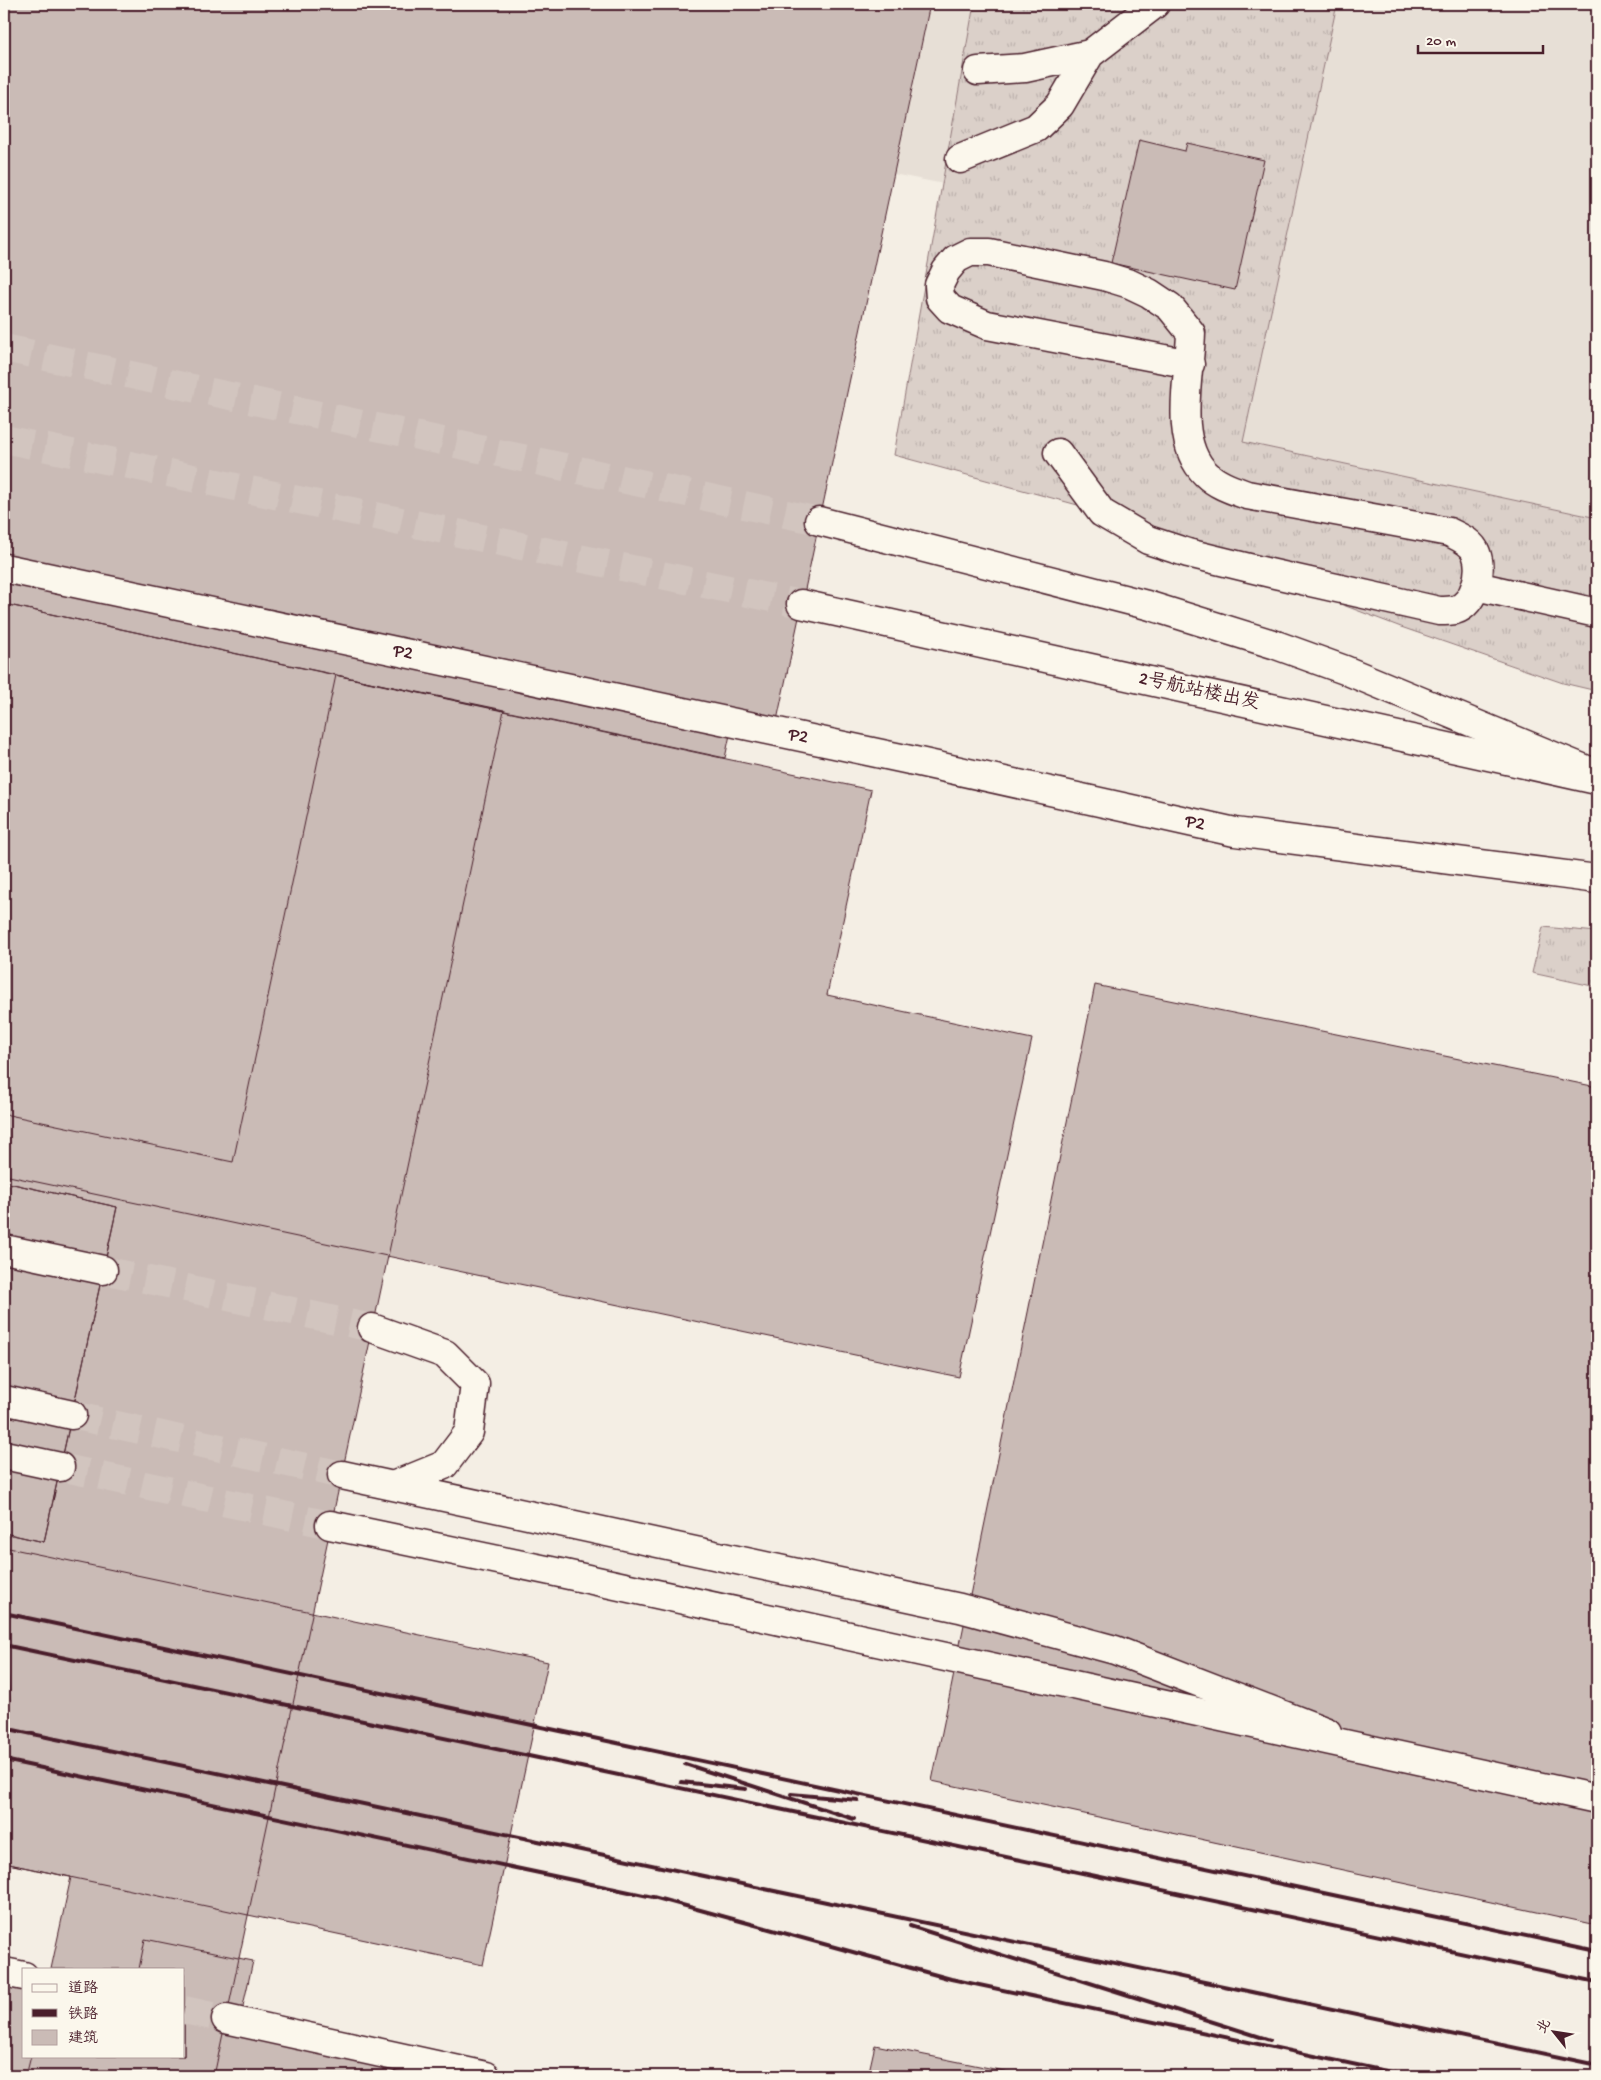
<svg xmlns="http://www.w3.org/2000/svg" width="1601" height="2080" viewBox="0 0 1601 2080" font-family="'Gochi Hand','LXGW WenKai TC',sans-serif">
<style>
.built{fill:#e7dfd6}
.grass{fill:url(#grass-tufts);stroke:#92787a}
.building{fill:#cabbb6;stroke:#4a1f2b}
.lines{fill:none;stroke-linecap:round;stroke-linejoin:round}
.minor-tunnel{stroke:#d2c5bf;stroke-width:28;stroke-dasharray:28 14;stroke-linecap:butt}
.major-tunnel{stroke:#d2c5bf;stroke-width:28;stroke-dasharray:28 14;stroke-linecap:butt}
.highway-tunnel{stroke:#d2c5bf;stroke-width:28;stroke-dasharray:28 14;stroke-linecap:butt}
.minor-casing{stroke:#4a1f2b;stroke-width:31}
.major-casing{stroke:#4a1f2b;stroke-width:31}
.highway-casing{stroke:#4a1f2b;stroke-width:31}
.minor{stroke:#fbf7ec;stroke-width:28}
.major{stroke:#fbf7ec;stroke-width:28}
.highway{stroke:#fbf7ec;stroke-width:28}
.rail{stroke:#4a1f2b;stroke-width:4}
.labels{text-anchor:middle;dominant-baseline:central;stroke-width:4;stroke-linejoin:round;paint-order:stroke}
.street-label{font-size:19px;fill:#4a1f2b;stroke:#fbf7ec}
</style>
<defs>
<pattern id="grass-tufts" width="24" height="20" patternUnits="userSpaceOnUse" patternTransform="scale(1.25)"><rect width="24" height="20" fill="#dbd0c9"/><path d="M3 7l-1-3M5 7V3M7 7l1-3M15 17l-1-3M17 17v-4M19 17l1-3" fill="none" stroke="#bdb2ad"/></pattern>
</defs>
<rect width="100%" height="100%" fill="#f4eee4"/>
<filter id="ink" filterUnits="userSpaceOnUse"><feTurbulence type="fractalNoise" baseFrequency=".02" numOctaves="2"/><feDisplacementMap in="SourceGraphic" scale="10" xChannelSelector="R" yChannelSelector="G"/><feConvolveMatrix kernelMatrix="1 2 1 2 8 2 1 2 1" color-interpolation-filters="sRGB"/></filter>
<g filter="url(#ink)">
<path class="built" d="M 4,4 L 1597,4 L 1597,518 L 1243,442 L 1273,298 L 944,184 L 893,174 L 734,716 L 725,758 L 4,604 Z"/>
<path class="grass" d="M 974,4 L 1337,4 L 1243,442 L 1597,518 L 1597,691 L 1563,683 L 1401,627 L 1085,507 L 894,455 Z
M 1543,927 L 1597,932 L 1597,987 L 1532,973 Z"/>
<path class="building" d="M 4,4 L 930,4 L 776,725 L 734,716 L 725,758 L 4,604 Z
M 1139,140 L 1185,151 L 1187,143 L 1264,160 L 1235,290 L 1111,263 Z
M 4,604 L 871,790 L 827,995 L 1032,1039 L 959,1377 L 4,1175 Z
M 336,675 L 504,710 L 214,2076 L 26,2076 L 31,2056 L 184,2056 L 184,1969 L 51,1969 L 71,1877 L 4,1863 L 4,1533 L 44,1542 L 117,1207 L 4,1182 L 4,1114 L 233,1162 Z
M 1095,985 L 1597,1087 L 1597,1925 L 932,1781 Z
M 4,1182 L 117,1207 L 44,1542 L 4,1533 Z
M 4,1547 L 548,1662 L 483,1965 L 4,1863 Z
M 4,1661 L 8,1677 L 10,1700 L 7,1721 L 4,1729 Z
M 145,1939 L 253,1961 L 241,2015 L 528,2076 L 4,2076 L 4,1965 L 24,1969 L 24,2056 L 184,2056 L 184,1969 L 139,1969 Z
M 875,2045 L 1029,2076 L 868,2076 Z"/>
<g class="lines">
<path class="minor-tunnel" d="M 4,348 L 819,521
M 103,1270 L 372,1328
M 72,1415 L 342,1475"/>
<path class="major-tunnel" d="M 4,439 L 801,604"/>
<path class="highway-tunnel" d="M 60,1467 L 330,1525
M 184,2010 L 226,2019"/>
<defs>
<path id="minor" d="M 978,71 L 1025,68 L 1090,54 L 1155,4
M 960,159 L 1036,128 L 1060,105 L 1090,54
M 1058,453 L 1102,513 L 1148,540 L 1188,553 L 1270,573 L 1439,611 C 1444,611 1450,611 1455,610 C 1475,604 1483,571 1476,553 C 1472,542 1459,537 1449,532 L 1247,495 C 1233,490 1217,485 1206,474 C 1172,441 1190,375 1191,333 L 1170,307 L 1149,293 L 1130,284 L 1104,276 L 989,252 L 970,252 L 956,259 L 946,271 L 939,285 L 940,298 L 950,309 L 987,325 L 1190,364
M 819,521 L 1147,605 L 1276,645 L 1345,670 L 1587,770
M 1476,586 L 1597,613
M 4,1249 L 103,1270
M 372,1328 L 445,1354 L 475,1384 L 469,1432 L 444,1465 L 395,1485
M 4,1400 L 72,1415
M 342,1475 L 960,1608 L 1115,1650 L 1327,1732"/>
<g id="major">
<path id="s1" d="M 4,568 L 910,760 L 1235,832 L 1597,879"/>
<path d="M 801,604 L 1597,780"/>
</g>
<path id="highway" d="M 4,1455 L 60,1467
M 330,1525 L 551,1571 L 1597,1799
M 4,1972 L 24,1976
M 226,2019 L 486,2076"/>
</defs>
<use href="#minor" class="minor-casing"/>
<use href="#major" class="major-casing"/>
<use href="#highway" class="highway-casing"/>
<use href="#minor" class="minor"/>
<use href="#major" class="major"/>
<use href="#highway" class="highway"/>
<path class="rail" d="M 4,1613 L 1597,1951
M 4,1645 L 1597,1982
M 4,1728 L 1597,2065
M 4,1760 L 653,1897 L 951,1979 L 1409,2076
M 685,1764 L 854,1819
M 681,1782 L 746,1789
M 791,1794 L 858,1800
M 910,1926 L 1270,2040"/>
</g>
</g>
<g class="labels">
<g class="street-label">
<text stroke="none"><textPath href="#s1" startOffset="408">P2</textPath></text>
<text transform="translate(1199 692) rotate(12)">2号航站楼出发</text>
<text stroke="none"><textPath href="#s1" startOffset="812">P2</textPath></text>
<text stroke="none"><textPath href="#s1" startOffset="1218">P2</textPath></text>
</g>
</g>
<rect width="1601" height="2080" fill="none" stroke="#fbf7ec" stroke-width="20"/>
<rect x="10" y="10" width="1581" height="2060" fill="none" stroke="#4a1f2b" stroke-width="2" filter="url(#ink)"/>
<rect x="22" y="1968" width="162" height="90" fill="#fbf7ec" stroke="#b4a19f"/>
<rect x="32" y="1984" width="25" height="8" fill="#fbf7ec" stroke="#b4a19f"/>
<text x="68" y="1992" font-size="15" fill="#4a1f2b">道路</text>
<rect x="32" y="2009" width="25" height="8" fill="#4a1f2b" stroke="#b4a19f"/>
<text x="68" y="2018" font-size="15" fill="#4a1f2b">铁路</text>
<rect x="32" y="2030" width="25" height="15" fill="#cabbb6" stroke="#b4a19f"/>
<text x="68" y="2042" font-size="15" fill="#4a1f2b">建筑</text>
<g transform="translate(1554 2032) rotate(300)" stroke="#fbf7ec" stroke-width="4" paint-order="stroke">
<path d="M0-4L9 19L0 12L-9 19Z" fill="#4a1f2b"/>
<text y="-8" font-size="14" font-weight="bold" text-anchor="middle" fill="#4a1f2b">北</text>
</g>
<path d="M1418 45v8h125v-8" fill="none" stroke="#4a1f2b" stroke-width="2.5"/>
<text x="1426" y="45" font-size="15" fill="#4a1f2b" stroke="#fbf7ec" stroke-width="4" paint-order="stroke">20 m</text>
</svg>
